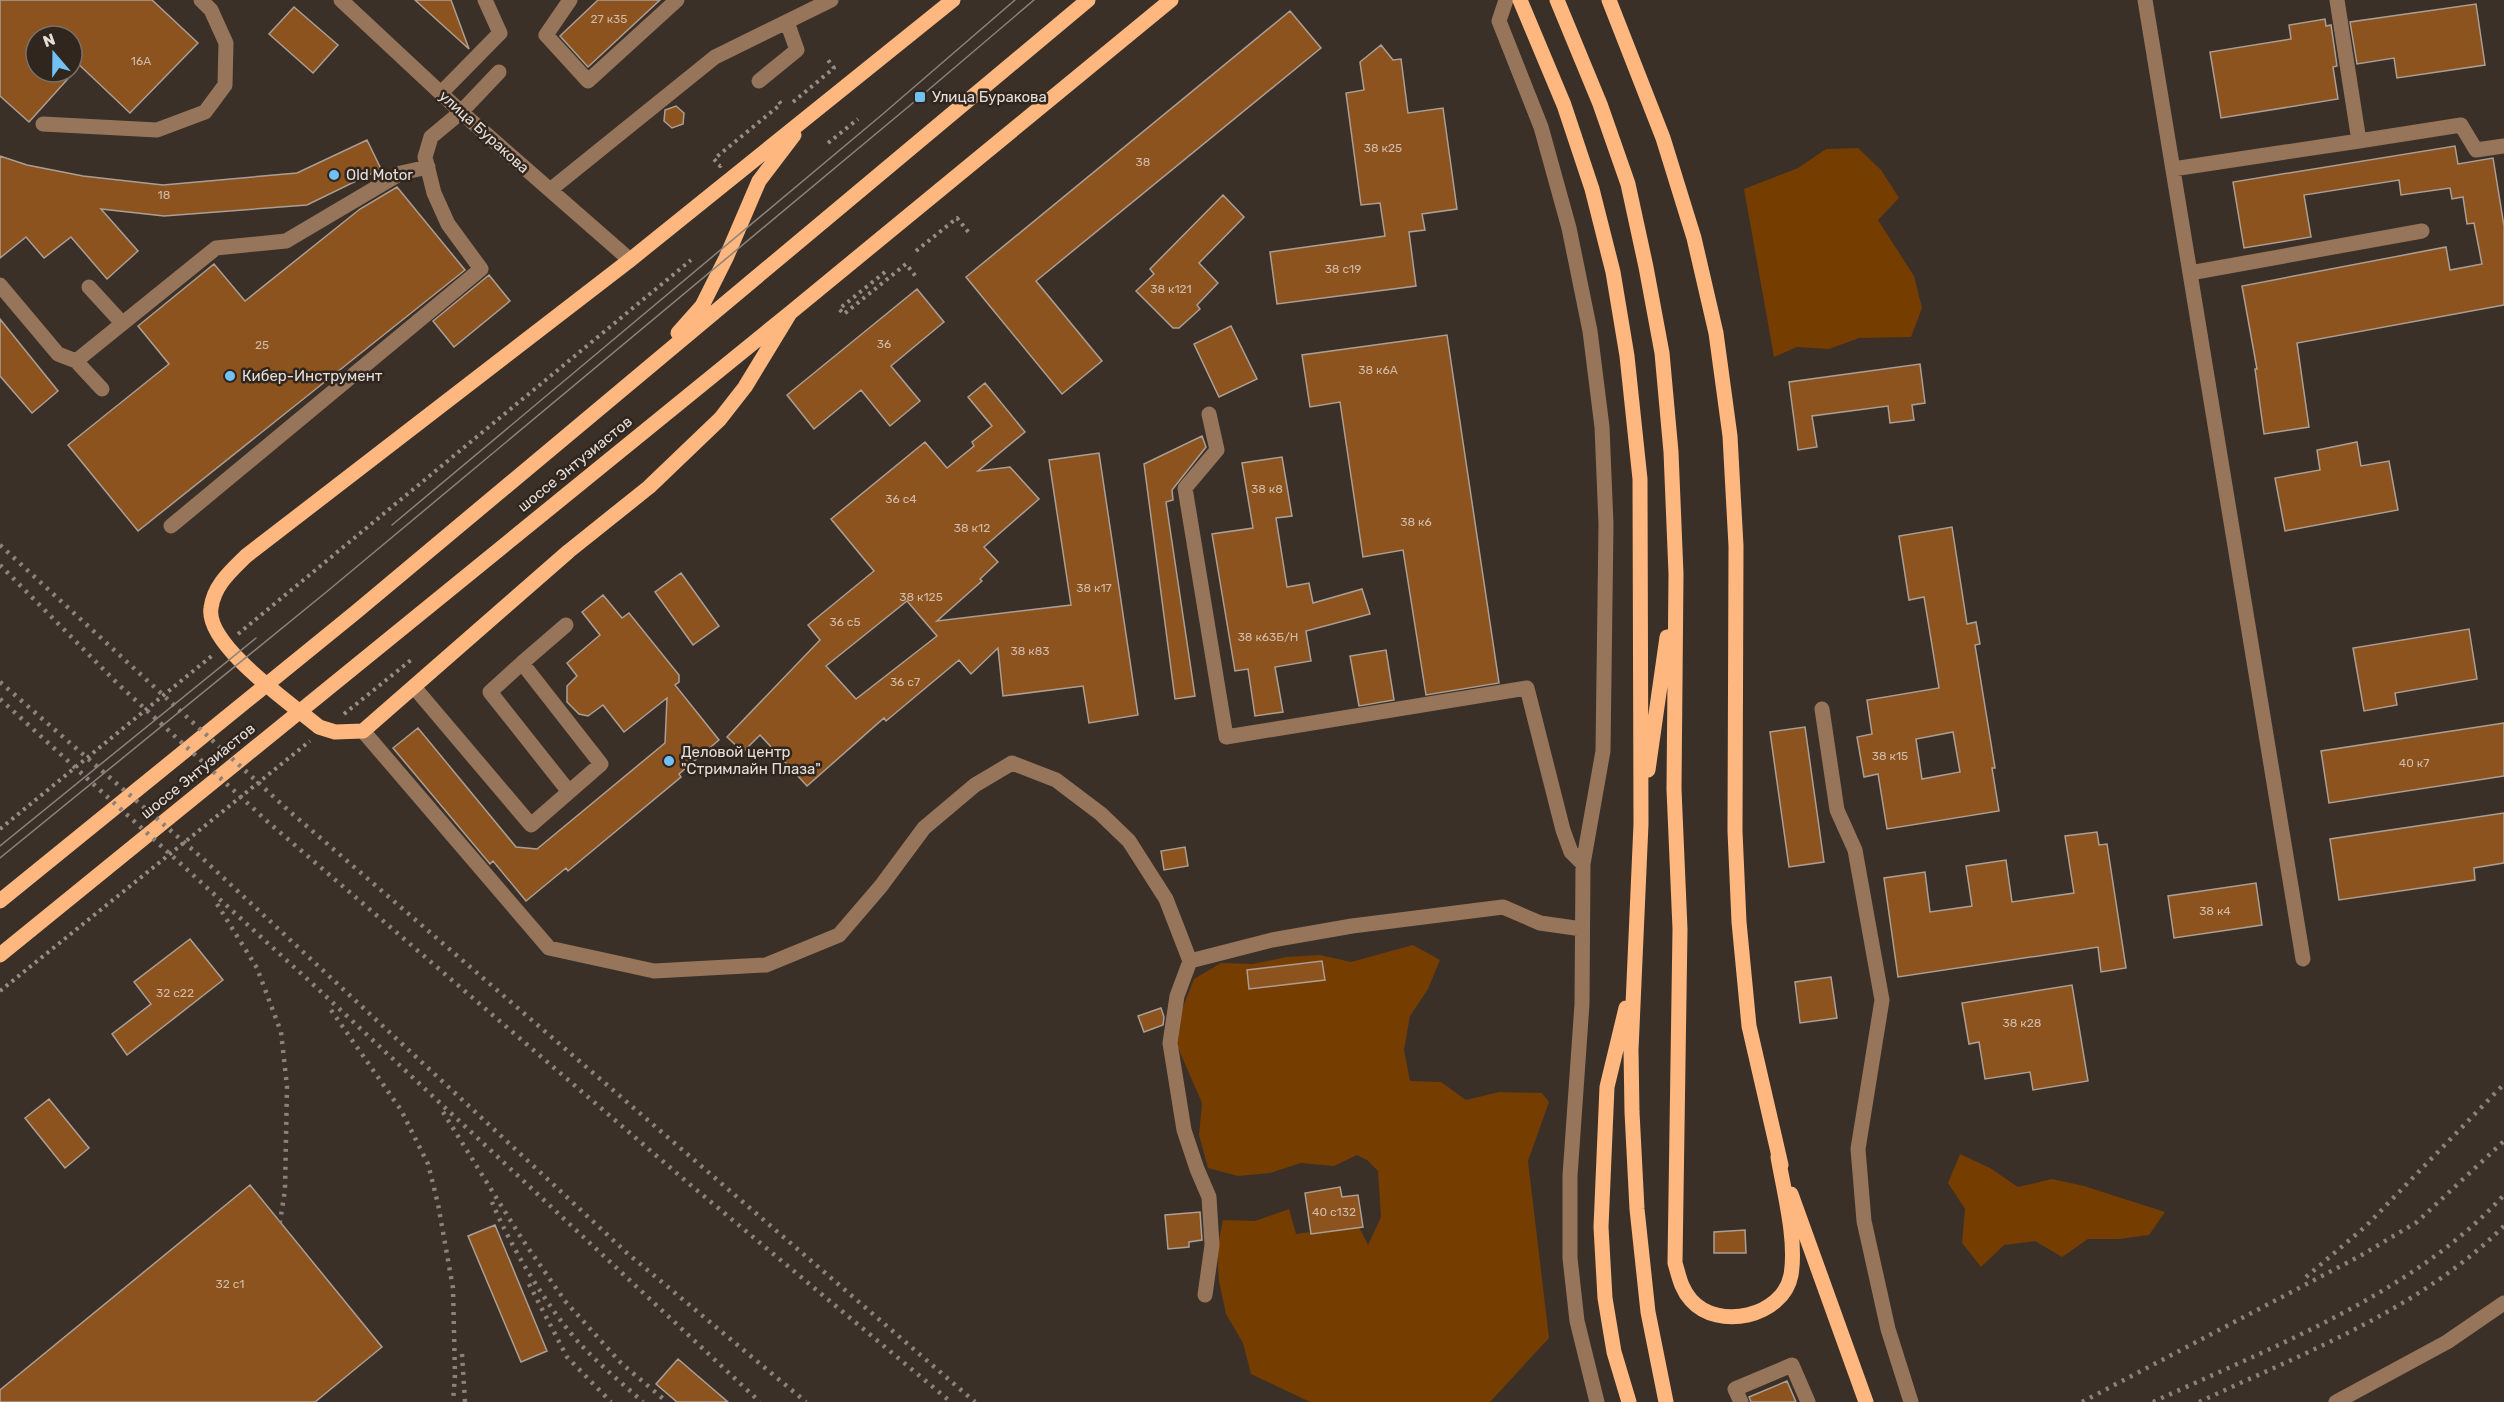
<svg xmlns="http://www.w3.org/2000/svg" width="2504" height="1402" viewBox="0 0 2504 1402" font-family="Rubik,sans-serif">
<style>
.green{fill:#753d00}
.building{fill:#8d531e;stroke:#ab9f95;stroke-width:1.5;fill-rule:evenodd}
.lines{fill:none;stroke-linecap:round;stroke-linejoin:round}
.path{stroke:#968d87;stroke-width:4;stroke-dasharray:3 4.5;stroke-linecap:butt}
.minor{stroke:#97755b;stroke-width:15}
.major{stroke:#fdb77f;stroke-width:15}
.tram{stroke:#8b827c;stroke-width:1.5}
.rail{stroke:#8b827c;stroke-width:4.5;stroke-dasharray:3 6;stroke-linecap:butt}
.poi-dot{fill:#72c1f5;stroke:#30261e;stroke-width:2}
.labels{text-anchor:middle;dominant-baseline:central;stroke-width:5;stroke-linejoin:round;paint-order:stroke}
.number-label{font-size:12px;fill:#cfbbaa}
.poi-label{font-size:15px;fill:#e5ded9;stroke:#30261e;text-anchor:start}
.street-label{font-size:15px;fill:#e5ded9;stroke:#30261e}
</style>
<rect width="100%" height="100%" fill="#3a3028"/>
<path class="green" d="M 1858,148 L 1881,170 L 1899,198 L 1878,220 L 1914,276 L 1922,308 L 1911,337 L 1859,338 L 1829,349 L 1797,347 L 1774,357 L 1744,189 L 1798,168 L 1826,149 Z
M 1413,945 L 1440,960 L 1428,989 L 1410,1016 L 1404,1050 L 1410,1081 L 1441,1082 L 1466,1100 L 1499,1092 L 1542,1093 L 1549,1102 L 1528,1161 L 1549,1338 L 1490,1402 L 1310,1402 L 1251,1374 L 1243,1343 L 1226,1314 L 1219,1281 L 1217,1250 L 1223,1220 L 1255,1221 L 1289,1209 L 1296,1234 L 1358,1225 L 1368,1245 L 1381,1217 L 1378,1171 L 1367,1160 L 1357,1155 L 1334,1166 L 1301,1163 L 1270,1173 L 1238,1176 L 1208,1168 L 1199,1135 L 1202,1103 L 1176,1043 L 1182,1009 L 1194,979 L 1221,963 L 1253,964 L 1286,957 L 1320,955 L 1351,962 Z
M 1960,1154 L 1990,1168 L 2018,1187 L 2052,1179 L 2084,1186 L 2165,1212 L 2149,1235 L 2119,1239 L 2088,1239 L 2062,1257 L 2035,1241 L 2004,1245 L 1981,1267 L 1962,1243 L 1965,1209 L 1948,1183 Z"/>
<path class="building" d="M 0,0 L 152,0 L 198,43 L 130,113 L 72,58 L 72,36 L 36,36 L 36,72 L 74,72 L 29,122 L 0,96 Z
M 415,0 L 451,0 L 469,49 Z
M 598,0 L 660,0 L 588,67 L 560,36 Z
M 2476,4 L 2485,65 L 2397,78 L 2394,58 L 2357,64 L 2350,22 Z
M 294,7 L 338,45 L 313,73 L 269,34 Z
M 1290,11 L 1321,48 L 1036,281 L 1102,361 L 1062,394 L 966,277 Z
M 2325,19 L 2326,26 L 2331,25 L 2337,66 L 2333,67 L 2338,99 L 2221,118 L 2210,52 L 2291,39 L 2289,25 Z
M 1381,45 L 1393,60 L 1401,59 L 1408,113 L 1443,108 L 1457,209 L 1422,214 L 1425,230 L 1409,232 L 1416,286 L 1277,304 L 1270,252 L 1385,236 L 1380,203 L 1361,205 L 1346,93 L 1364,90 L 1360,62 Z
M 676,106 L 684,113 L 683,124 L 672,128 L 664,121 L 665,110 Z
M 367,140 L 381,169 L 307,205 L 164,216 L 101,209 L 138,251 L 107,279 L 71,237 L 44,258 L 26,237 L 0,258 L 0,156 L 27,165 L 83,176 L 163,185 L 297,173 Z
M 2455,146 L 2458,164 L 2493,158 L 2504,226 L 2504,305 L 2297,343 L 2309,427 L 2264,434 L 2255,369 L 2257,369 L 2242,286 L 2446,247 L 2450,270 L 2482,264 L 2474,223 L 2467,224 L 2463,197 L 2452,199 L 2450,188 L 2401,195 L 2399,180 L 2304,195 L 2311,237 L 2244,248 L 2233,182 Z
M 397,187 L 465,270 L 138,531 L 68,445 L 169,364 L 138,326 L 214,264 L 245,301 L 360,209 Z
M 1223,195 L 1244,217 L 1199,263 L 1218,283 L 1197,305 L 1200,309 L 1179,328 L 1173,328 L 1136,291 L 1154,274 L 1150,269 Z
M 489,275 L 510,301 L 454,347 L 433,321 Z
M 917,289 L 944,322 L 891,366 L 920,401 L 890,426 L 861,390 L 814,429 L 787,395 Z
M 0,319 L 58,391 L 32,413 L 0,376 Z
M 1231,326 L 1257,379 L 1219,397 L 1194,344 Z
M 1447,335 L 1499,683 L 1426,695 L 1403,550 L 1363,557 L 1340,402 L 1310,407 L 1302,355 Z
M 1920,364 L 1925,403 L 1912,405 L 1914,420 L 1890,423 L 1888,406 L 1812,416 L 1817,447 L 1798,450 L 1789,382 Z
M 985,383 L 1025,432 L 978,471 L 1010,467 L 1039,499 L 984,547 L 998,562 L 980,579 L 982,581 L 937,621 L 1071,605 L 1049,460 L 1099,453 L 1138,715 L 1089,723 L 1083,686 L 1003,696 L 998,648 L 971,674 L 959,660 L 886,721 L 884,718 L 807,786 L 760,735 L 743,752 L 727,737 L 820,640 L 808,625 L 874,571 L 831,519 L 925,442 L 947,468 L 974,446 L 972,442 L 992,426 L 968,397 ZM 907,601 L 937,636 L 856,699 L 826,666 Z
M 1202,436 L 1206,447 L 1172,490 L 1173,500 L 1166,502 L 1195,696 L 1175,699 L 1144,464 Z
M 2357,442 L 2361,466 L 2389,461 L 2398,510 L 2285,531 L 2275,478 L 2320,470 L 2317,450 Z
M 1282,457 L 1292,516 L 1276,518 L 1287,587 L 1309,583 L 1313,603 L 1362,589 L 1370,614 L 1306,631 L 1311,661 L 1275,667 L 1283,712 L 1255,716 L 1248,669 L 1235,671 L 1212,534 L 1253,528 L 1242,463 Z
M 1952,527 L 1967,624 L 1976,622 L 1980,644 L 1975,645 L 1995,768 L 1992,768 L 1999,811 L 1887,829 L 1878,774 L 1864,777 L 1857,737 L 1872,734 L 1867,700 L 1939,688 L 1924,597 L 1909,600 L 1899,536 ZM 1953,732 L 1960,772 L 1922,779 L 1916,739 Z
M 681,573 L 719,626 L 693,645 L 655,592 Z
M 603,595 L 622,618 L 629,613 L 679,675 L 679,682 L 675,685 L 719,740 L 679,774 L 681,777 L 568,871 L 566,868 L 526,901 L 493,861 L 490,864 L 393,748 L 418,728 L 516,847 L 537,849 L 665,743 L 667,698 L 624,732 L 603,705 L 588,716 L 579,714 L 567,702 L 567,686 L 577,676 L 567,663 L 600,635 L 582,612 Z
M 2469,629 L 2477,679 L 2395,693 L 2397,705 L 2364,711 L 2353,648 Z
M 1386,650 L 1394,700 L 1359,706 L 1350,656 Z
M 2504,723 L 2504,776 L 2329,803 L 2321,751 Z
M 1805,727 L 1824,862 L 1789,867 L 1770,732 Z
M 2504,813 L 2504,863 L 2474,868 L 2475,880 L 2339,900 L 2330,839 Z
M 2097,832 L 2099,845 L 2107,844 L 2126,968 L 2101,972 L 2098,947 L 1898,977 L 1884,878 L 1925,872 L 1930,912 L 1972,906 L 1966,866 L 2006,860 L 2012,902 L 2074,893 L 2065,836 Z
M 1185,847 L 1188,866 L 1164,870 L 1161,851 Z
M 2256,883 L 2262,925 L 2174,938 L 2168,896 Z
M 190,939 L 223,980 L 127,1055 L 112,1034 L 151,1004 L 134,982 Z
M 1322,961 L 1325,980 L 1249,989 L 1247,970 Z
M 1831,977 L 1837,1018 L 1800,1023 L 1795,982 Z
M 2072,985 L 2088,1081 L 2033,1090 L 2030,1072 L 1985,1079 L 1979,1042 L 1969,1044 L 1962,1003 Z
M 1161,1008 L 1164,1017 L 1163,1025 L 1144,1032 L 1138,1016 Z
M 49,1099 L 89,1148 L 65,1168 L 25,1118 Z
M 250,1185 L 382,1347 L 315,1402 L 0,1402 L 0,1390 Z
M 1340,1187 L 1342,1197 L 1358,1195 L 1363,1227 L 1311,1234 L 1305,1193 Z
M 1200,1212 L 1202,1240 L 1189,1242 L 1189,1247 L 1168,1249 L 1165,1215 Z
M 495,1225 L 547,1351 L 521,1362 L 468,1236 Z
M 1745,1230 L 1746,1253 L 1714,1253 L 1714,1232 Z
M 678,1359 L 728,1402 L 677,1402 L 656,1384 Z
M 1787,1381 L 1796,1402 L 1751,1402 L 1749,1397 Z"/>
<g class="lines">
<path class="path" d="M 793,102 L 834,68 L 828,60
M 828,143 L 858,119
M 721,165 L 720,166 L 714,159 L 781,104 L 777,99
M 916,251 L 957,218 L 970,234
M 885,272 L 839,309 L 844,314 L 906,264 L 917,278
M 238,634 L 691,260
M 344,714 L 411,660
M 0,829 L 214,654
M 0,991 L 310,741"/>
<path class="minor" d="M 341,0 L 461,112 L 630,260
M 570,0 L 546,35 L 588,81 L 677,0
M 1506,0 L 1499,21 L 1541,127 L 1569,228 L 1590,331 L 1602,427 L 1606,524 L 1603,751 L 1583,864 L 1582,1004 L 1570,1176 L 1570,1258 L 1577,1321 L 1597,1402
M 2145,0 L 2303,959
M 2337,0 L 2359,141 L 2461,125 L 2476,150 L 2504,146
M 759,81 L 797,50 L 787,22
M 441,93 L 500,33 L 485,0
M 43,124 L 157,130 L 205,112 L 225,85 L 226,43 L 211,10 L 201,0
M 2173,169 L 2359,141
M 550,190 L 715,57 L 831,0
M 2190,273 L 2422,231
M 0,285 L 58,354 L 76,361 L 216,248 L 286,241 L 401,173 L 428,167
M 89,287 L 122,323
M 76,361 L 102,389
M 1209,414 L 1217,450 L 1185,488 L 1226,737 L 1527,688 L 1563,830 L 1571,852 L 1583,864
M 171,526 L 481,269 L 448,224 L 434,193 L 425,157 L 431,137 L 461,112 L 499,72
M 522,663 L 490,692 L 566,788
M 414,687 L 531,825 L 601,764 L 522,663 L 566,625
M 1822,709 L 1837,810 L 1855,850 L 1882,1000 L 1858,1149 L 1864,1221 L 1888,1329 L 1911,1402
M 363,731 L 549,948 L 654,971 L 766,965 L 839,935 L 881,886 L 924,828 L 975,785 L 1012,763 L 1056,780 L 1101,814 L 1129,841 L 1166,899 L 1190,961 L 1177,996 L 1170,1043 L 1184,1130 L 1197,1169 L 1209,1197 L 1212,1245 L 1205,1295
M 1190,961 L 1272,940 L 1352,926 L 1503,907 L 1540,923 L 1582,929
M 1741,1402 L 1735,1389 L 1792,1365 L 1808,1402
M 2336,1402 L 2447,1342 L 2504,1303"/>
<path class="major" d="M 1520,0 L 1564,105 L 1592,189 L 1613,272 L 1627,356 L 1640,479 L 1641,824 L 1631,1050 L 1632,1112 L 1637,1209 L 1648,1312 L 1666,1402
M 1557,0 L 1600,104 L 1628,184 L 1646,267 L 1662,353 L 1671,452 L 1676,574 L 1674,789 L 1680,929 L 1675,1263 C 1679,1276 1681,1289 1691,1300 C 1718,1331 1783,1317 1791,1275 C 1797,1240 1784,1192 1778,1157
M 1609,0 L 1663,138 L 1694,238 L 1716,333 L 1730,436 L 1736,546 L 1735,831 L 1739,922 L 1749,1026 L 1781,1165
M 790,313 L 745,387 L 720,419 L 649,487 L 569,551 L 363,731 L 335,732 L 319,727 C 293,705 205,645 211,608 C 214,585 231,571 246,556 L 630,260 L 953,0
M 678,333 L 702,306 L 726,258 L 759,181 L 794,135
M 1648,770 L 1667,637
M 0,901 L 356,612 L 1088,0
M 0,955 L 790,313 L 1171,0
M 1626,1008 L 1607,1087 L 1601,1227 L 1605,1298 L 1614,1352 L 1629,1402
M 1791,1194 L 1866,1402"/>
<path class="tram" d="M 392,525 L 884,113 L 1015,0
M 0,846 L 256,638
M 0,858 L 330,589 L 920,97 L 1034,0"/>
<path class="rail" d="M 0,545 L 288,810 L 975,1402
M 0,565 L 118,684 L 268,822 L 687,1182 L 951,1402
M 0,682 L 201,857 L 627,1253 L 806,1402
M 0,699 L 317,988 L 760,1402
M 217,904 L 257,968 L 281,1032 L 287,1086 L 285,1190 L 280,1222
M 331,1010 L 401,1110 L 428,1164 L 438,1204 L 453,1288 L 455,1375 L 453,1402
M 443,1112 L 522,1239 L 565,1301 L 621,1363 L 667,1402
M 492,1202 C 510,1246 550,1312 582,1346 C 601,1366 623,1384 643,1402
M 2306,1277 L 2366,1226 L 2504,1084
M 529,1284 L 567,1357 L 611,1402
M 462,1354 L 465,1402
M 2082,1402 L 2360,1256 L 2417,1222 L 2504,1141
M 2153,1402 C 2272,1347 2413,1294 2504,1195
M 2199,1402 C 2306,1352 2419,1310 2504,1226"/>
</g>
<g class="poi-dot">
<rect x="914" y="91" width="12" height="12" rx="3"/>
<circle cx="334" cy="175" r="6"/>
<circle cx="230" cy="376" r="6"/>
<circle cx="669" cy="761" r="6"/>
</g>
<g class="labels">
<g class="number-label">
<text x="609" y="19">27 к35</text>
<text x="141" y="61">16А</text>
<text x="1383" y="148">38 к25</text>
<text x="1143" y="162">38</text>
<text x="164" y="195">18</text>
<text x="1343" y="269">38 с19</text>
<text x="1171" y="289">38 к121</text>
<text x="884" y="344">36</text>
<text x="262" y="345">25</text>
<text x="1378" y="370">38 к6А</text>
<text x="1267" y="489">38 к8</text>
<text x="901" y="499">36 с4</text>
<text x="1416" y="522">38 к6</text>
<text x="972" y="528">38 к12</text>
<text x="1094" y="588">38 к17</text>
<text x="921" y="597">38 к125</text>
<text x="845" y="622">36 с5</text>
<text x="1268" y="637">38 к63Б/Н</text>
<text x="1030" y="651">38 к83</text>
<text x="905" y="682">36 с7</text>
<text x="1890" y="756">38 к15</text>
<text x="2414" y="763">40 к7</text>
<text x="2215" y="911">38 к4</text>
<text x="175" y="993">32 с22</text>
<text x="2022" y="1023">38 к28</text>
<text x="1334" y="1212">40 с132</text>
<text x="230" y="1284">32 с1</text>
</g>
<g class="poi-label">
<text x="932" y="97">Улица Буракова</text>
<text x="346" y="175">Old Motor</text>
<text x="242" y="376">Кибер-Инструмент</text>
<text x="681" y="752">Деловой центр<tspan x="681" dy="17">"Стримлайн Плаза"</tspan></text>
</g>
<g class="street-label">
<text transform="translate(484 132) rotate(42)">улица Буракова</text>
<text transform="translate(575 464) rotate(-39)">шоссе Энтузиастов</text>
<text transform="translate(198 771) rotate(-39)">шоссе Энтузиастов</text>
</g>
</g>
<g transform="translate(54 54) rotate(340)"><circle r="28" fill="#30261e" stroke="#787069" stroke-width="1.5"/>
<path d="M0-4.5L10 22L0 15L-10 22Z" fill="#72c1f5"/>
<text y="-9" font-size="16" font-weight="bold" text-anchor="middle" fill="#e5ded9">N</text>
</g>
</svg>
